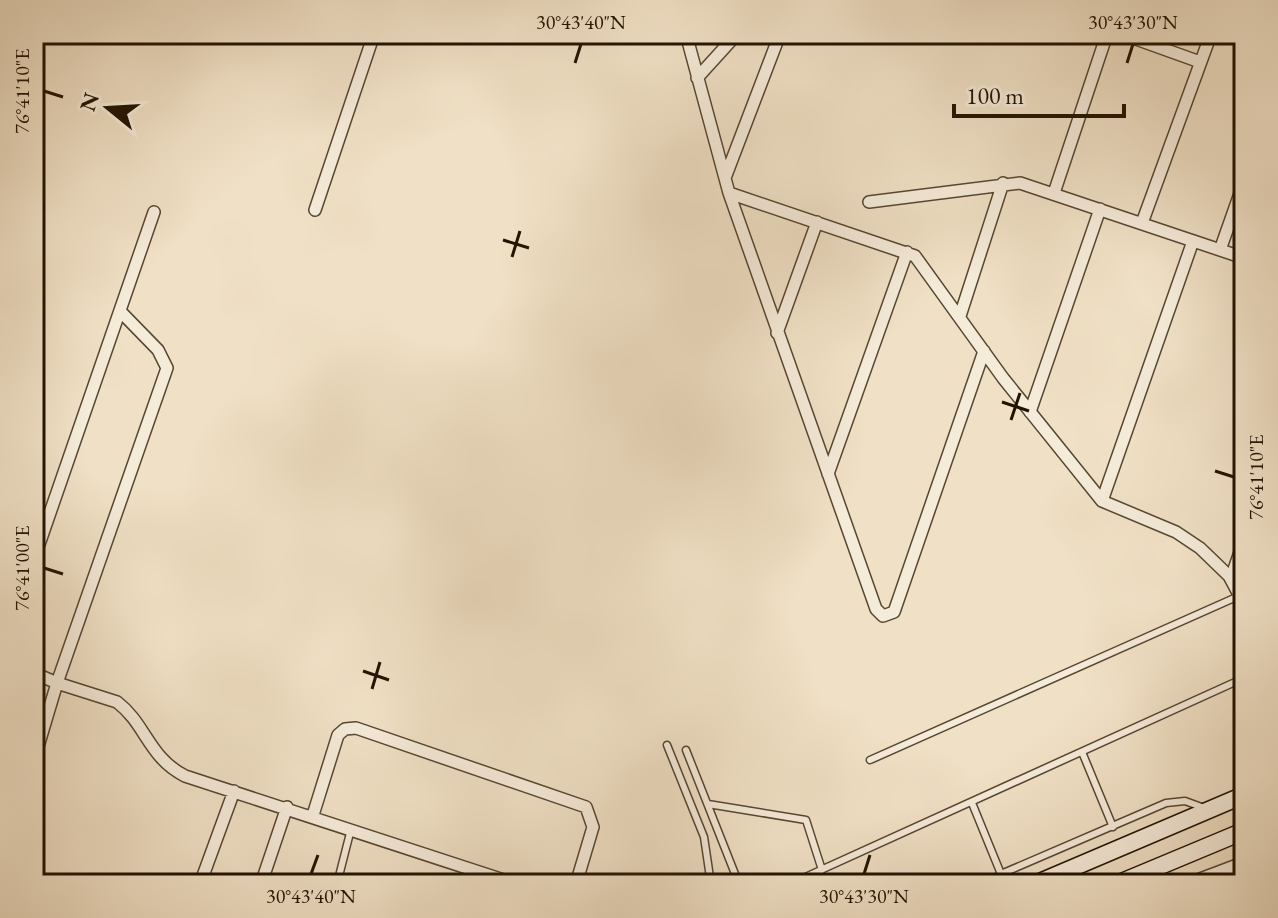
<svg xmlns="http://www.w3.org/2000/svg" width="1278" height="918" viewBox="0 0 1278 918" font-family="'EB Garamond',serif">
<style>
.lines{fill:none;stroke-linecap:round;stroke-linejoin:round}
.service-casing{stroke:#564632;stroke-width:9}
.minor-casing{stroke:#564632;stroke-width:14}
.tertiary-casing{stroke:#564632;stroke-width:17}
.secondary-casing{stroke:#221301;stroke-width:19}
.service{stroke:#f5ebd9;stroke-width:6}
.minor{stroke:#f5ebd9;stroke-width:11}
.tertiary{stroke:#f5ebd9;stroke-width:14}
.secondary{stroke:#f5ebd9;stroke-width:16}
.ticks{fill:none;stroke:#221301;stroke-width:3}
.neatline{fill:none;stroke:#221301;stroke-width:3}
.ticks-label{font-size:20px;text-anchor:middle;fill:#221301}
</style>
<rect width="100%" height="100%" fill="#f0e0c5"/>
<filter id="stains"><feTurbulence type="fractalNoise" baseFrequency=".0025" numOctaves="4"/><feColorMatrix values="0 0 0 0 .2 0 0 0 0 .09 0 0 0 0 .02 0 0 0 .5 -.17"/></filter>
<radialGradient id="worn" r=".72"><stop offset=".6" stop-color="#630" stop-opacity="0"/><stop offset="1" stop-color="#630" stop-opacity=".3"/></radialGradient>
<g class="lines">
<defs>
<path id="service" d="M 1229,576 L 1244,533
M 667,745 L 704,837 L 711,884
M 686,750 L 739,884
M 1082,752 L 1113,827
M 870,760 L 1241,595
M 972,803 L 1001,874
M 708,804 L 806,820 L 822,870
M 337,884 L 351,829
M 790,884 L 1244,678
M 986,884 L 1001,874 L 1166,803 L 1185,801 L 1207,809"/>
<path id="minor" d="M 686,34 L 729,193 L 876,609 L 883,616 L 894,612 L 984,351
M 1122,34 L 1200,62
M 697,78 L 737,34
M 725,178 L 780,34
M 729,193 L 915,256 L 1003,378 L 1102,501 L 1176,532 L 1200,548 L 1229,576 L 1244,604
M 1054,193 L 1107,34
M 869,202 L 1020,183 L 1244,258
M 315,210 L 374,34
M 1142,223 L 1211,34
M 1220,250 L 1244,182
M 120,311 L 158,350 L 167,368 L 57,683 L 117,702 C 146,724 148,757 185,776 L 516,884
M 960,316 L 1003,183
M 777,333 L 817,222
M 1030,412 L 1100,209
M 828,474 L 907,252
M 1102,501 L 1193,241
M 34,559 L 154,212
M 34,673 L 57,683 L 34,760
M 313,815 L 338,735 L 345,729 L 356,728 L 586,807 L 593,827 L 576,884
M 200,884 L 234,791
M 261,884 L 287,807"/>
<path id="tertiary" d="M 1191,884 L 1244,864"/>
<path id="secondary" d="M 1035,884 L 1244,795
M 1117,884 L 1244,831"/>
</defs>
<use href="#service" class="service-casing"/>
<use href="#minor" class="minor-casing"/>
<use href="#tertiary" class="tertiary-casing"/>
<use href="#secondary" class="secondary-casing"/>
<use href="#service" class="service"/>
<use href="#minor" class="minor"/>
<use href="#tertiary" class="tertiary"/>
<use href="#secondary" class="secondary"/>
</g>
<path class="ticks" d="M 575,63 L 581,44M 1127,63 L 1133,44M 44,91 L 63,97M 503,240 L 529,248M 512,257 L 520,231M 1002,402 L 1029,411M 1011,420 L 1020,393M 1215,471 L 1234,477M 44,568 L 63,574M 363,671 L 389,680M 372,689 L 380,662M 311,874 L 318,855M 864,874 L 870,855"/>
<rect width="1278" height="918" fill="none" stroke="#f0e0c5" stroke-width="88"/>
<g transform="translate(108 108) rotate(288)" stroke="#f5ebd9" stroke-width="6" paint-order="stroke">
<path d="M0-6L14 30L0 20L-14 30Z" fill="#221301"/>
<text y="-12" font-size="22" font-weight="bold" text-anchor="middle" fill="#221301">N</text>
</g>
<path d="M954 104v12h170v-12" fill="none" stroke="#221301" stroke-width="4"/>
<text x="966" y="104" font-size="24" fill="#221301" stroke="#f5ebd9" stroke-width="6" paint-order="stroke">100 m</text>
<rect x="44" y="44" width="1190" height="830" class="neatline"/>
<g class="ticks-label">
<text x="581" y="29">30°43'40"N</text>
<text x="1133" y="29">30°43'30"N</text>
<text transform="translate(22 91) rotate(-90)" y="7">76°41'10"E</text>
<text transform="translate(1256 477) rotate(-90)" y="7">76°41'10"E</text>
<text transform="translate(22 568) rotate(-90)" y="7">76°41'00"E</text>
<text x="311" y="903">30°43'40"N</text>
<text x="864" y="903">30°43'30"N</text>
</g>
<rect width="100%" height="100%" filter="url(#stains)"/>
<rect width="100%" height="100%" fill="url(#worn)"/>
</svg>
